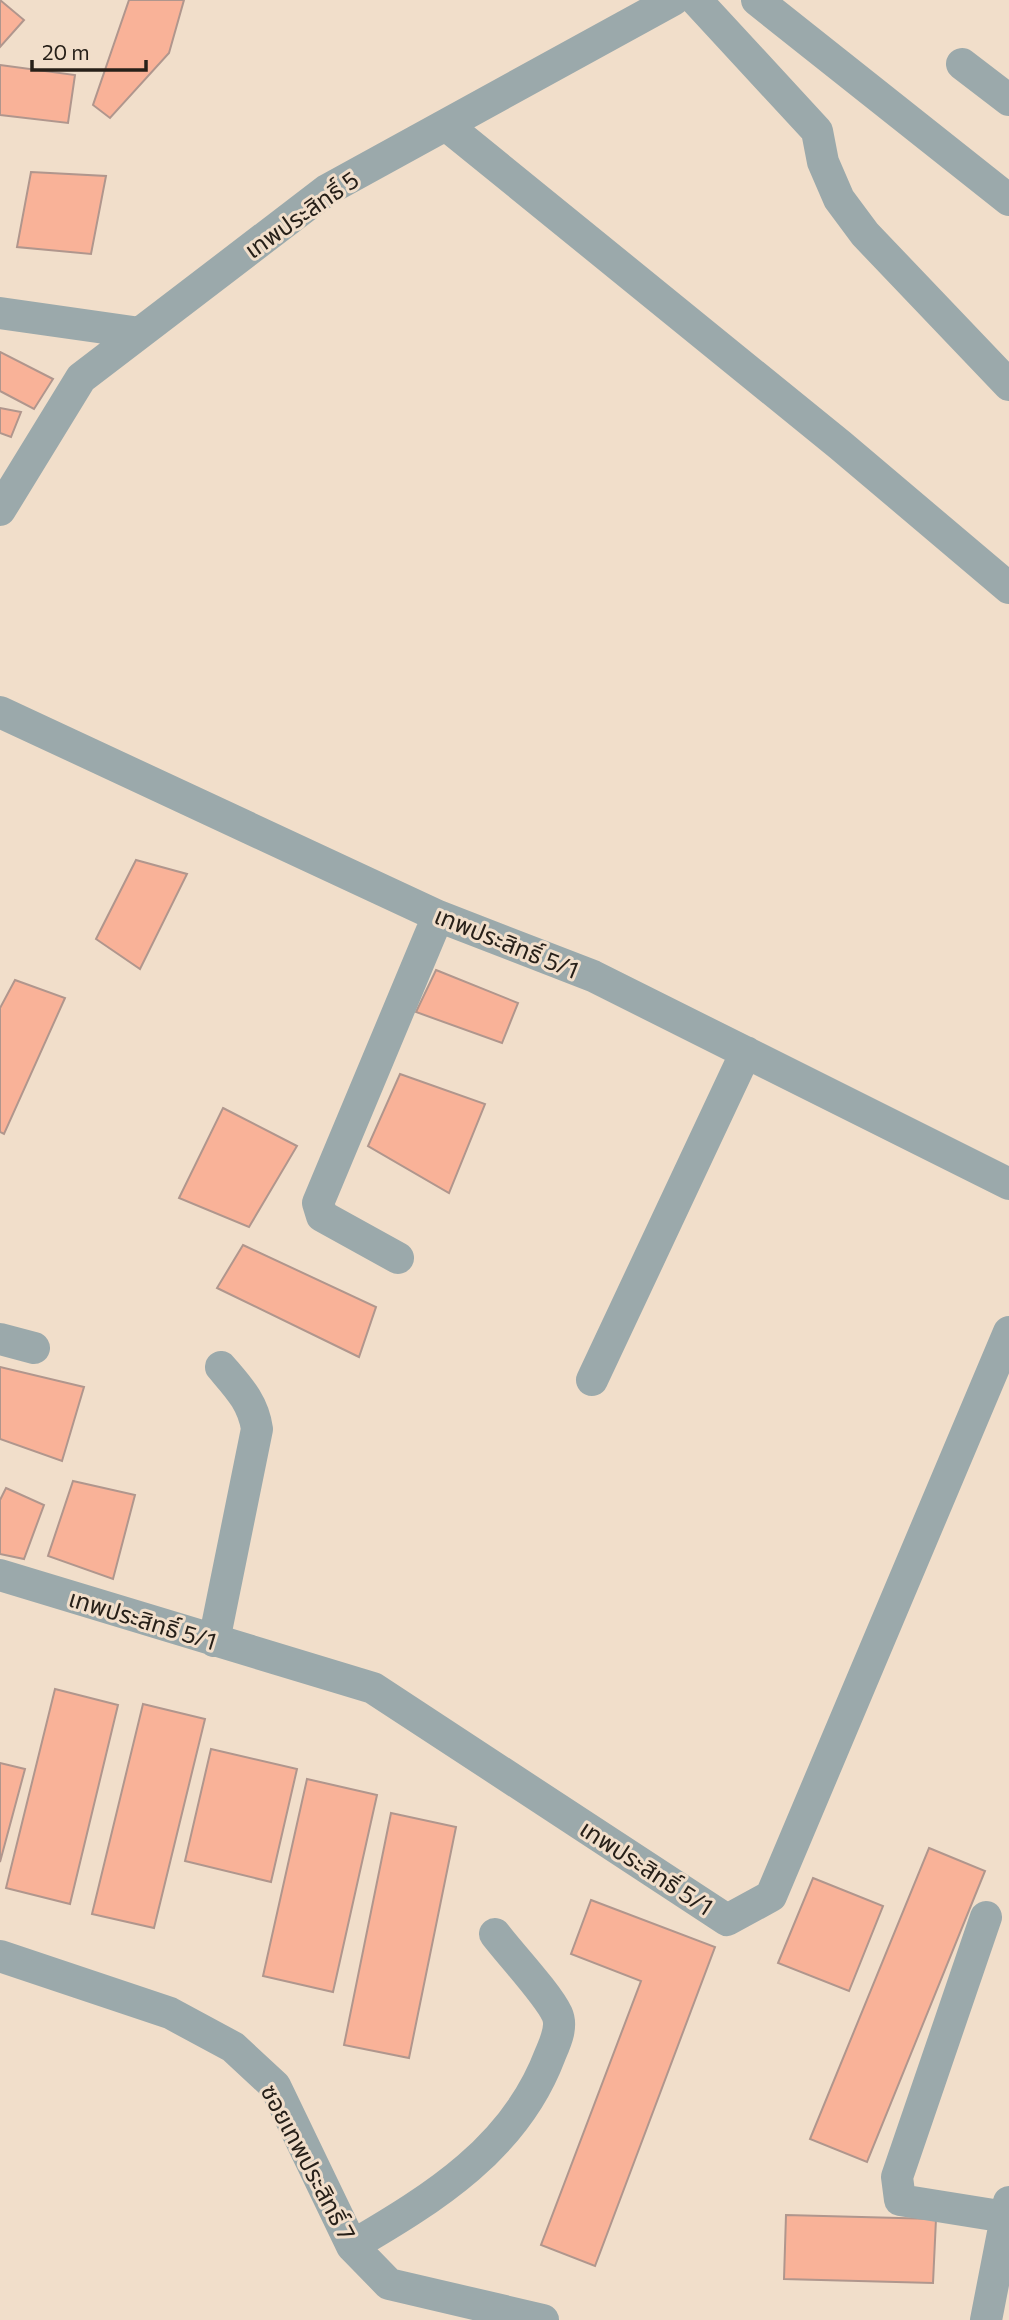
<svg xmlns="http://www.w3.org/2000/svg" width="1009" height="2320" viewBox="0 0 1009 2320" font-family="Commissioner,'Noto Sans Thai',sans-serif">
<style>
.building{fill:#f9b298;stroke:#b0968d;stroke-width:2}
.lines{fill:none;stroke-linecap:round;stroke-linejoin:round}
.minor{stroke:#9ba9ab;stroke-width:32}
.labels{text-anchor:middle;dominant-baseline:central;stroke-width:6;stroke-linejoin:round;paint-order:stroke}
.street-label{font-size:24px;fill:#272019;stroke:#f1deca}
</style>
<rect width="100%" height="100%" fill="#f1deca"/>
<path class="building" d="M 0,0 L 24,20 L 0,47 Z
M 129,0 L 184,0 L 169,53 L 110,118 L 93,105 Z
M 0,65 L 75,75 L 68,123 L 0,115 Z
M 31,172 L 106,176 L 91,254 L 17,247 Z
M 0,352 L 53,379 L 34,409 L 0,391 Z
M 0,408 L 21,412 L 11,437 L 0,433 Z
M 136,860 L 187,874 L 140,969 L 96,939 Z
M 436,970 L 518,1003 L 502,1043 L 416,1012 Z
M 15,980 L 65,998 L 4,1134 L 0,1132 L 0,1008 Z
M 400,1074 L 485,1104 L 449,1193 L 368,1146 Z
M 223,1108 L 297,1146 L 249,1227 L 179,1198 Z
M 243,1245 L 376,1307 L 359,1357 L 217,1288 Z
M 0,1367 L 84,1387 L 62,1461 L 0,1439 Z
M 73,1481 L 135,1495 L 113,1579 L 48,1556 Z
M 6,1488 L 44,1505 L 24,1559 L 0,1554 L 0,1500 Z
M 55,1689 L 118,1705 L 70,1904 L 6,1888 Z
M 143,1704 L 205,1719 L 154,1928 L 92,1914 Z
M 211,1749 L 297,1769 L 271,1882 L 185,1861 Z
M 0,1763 L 25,1769 L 0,1862 Z
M 307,1779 L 377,1795 L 333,1992 L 263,1976 Z
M 391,1813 L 456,1827 L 409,2058 L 344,2045 Z
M 929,1848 L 985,1871 L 867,2162 L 810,2139 Z
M 813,1878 L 883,1906 L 849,1991 L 778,1963 Z
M 591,1900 L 715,1947 L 595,2266 L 541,2245 L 641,1981 L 571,1954 Z
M 786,2215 L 936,2219 L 933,2283 L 784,2279 Z"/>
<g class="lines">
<path class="minor" d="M 696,0 L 817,131 L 823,162 L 839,199 L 865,234 L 1009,385
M 757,0 L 1009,200
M 962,64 L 1009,100
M 446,125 L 840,445 L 1009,588
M 0,313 L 140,333
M 0,510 L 81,378 L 327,190 L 673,0
M 0,712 L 438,916 L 593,976 L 1009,1184
M 398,1258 L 322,1216 L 318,1203 L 438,916
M 0,1339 L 34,1348
M 592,1380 L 746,1052
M 0,1575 L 373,1688 L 727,1920 L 771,1896 L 1009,1332
M 214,1641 L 257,1429 C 253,1402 238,1387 221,1367
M 986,1917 L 897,2177 L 900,2200 L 1006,2217
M 0,1956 L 170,2013 L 233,2047 L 275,2086 L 352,2246 L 389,2284 L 543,2320
M 352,2246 C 434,2198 515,2148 550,2055 C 555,2043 563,2027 557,2014 C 547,1993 510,1954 495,1934
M 986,2320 L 1009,2202"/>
</g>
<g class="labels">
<g class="street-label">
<text transform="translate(301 214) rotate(-35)">เทพประสิทธิ์ 5</text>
<text transform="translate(507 942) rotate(22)">เทพประสิทธิ์ 5/1</text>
<text transform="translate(143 1619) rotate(17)">เทพประสิทธิ์ 5/1</text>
<text transform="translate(647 1867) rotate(33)">เทพประสิทธิ์ 5/1</text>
<text transform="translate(309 2162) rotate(62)">ซอยเทพประสิทธิ์ 7</text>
</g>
</g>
<path d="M32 60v10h114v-10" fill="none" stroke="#272019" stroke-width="3.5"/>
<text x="42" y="60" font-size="21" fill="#272019" stroke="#f1deca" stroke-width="5" paint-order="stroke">20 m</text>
</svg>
